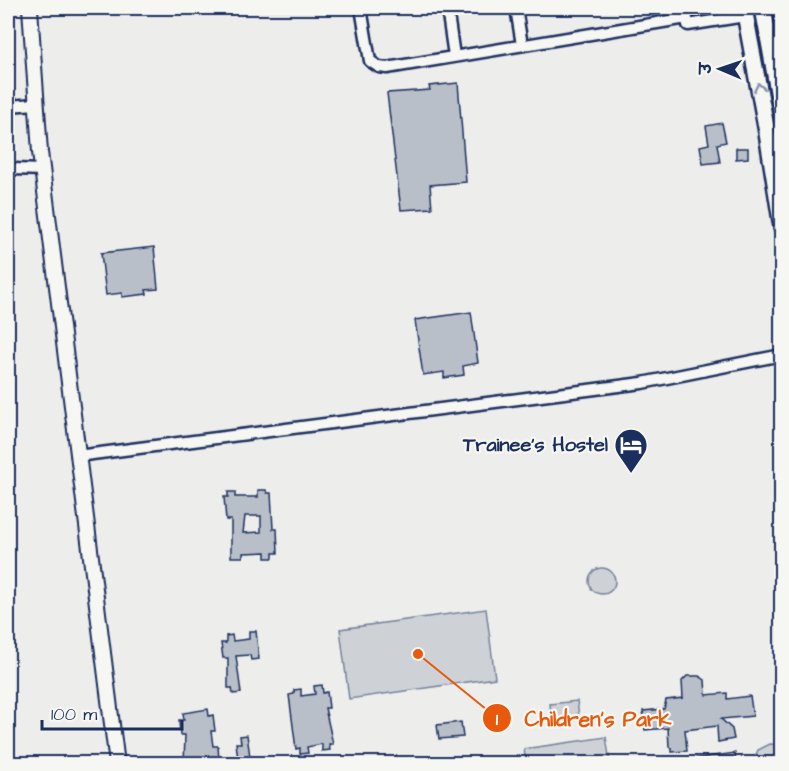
<svg xmlns="http://www.w3.org/2000/svg" width="789" height="771" viewBox="0 0 789 771" font-family="'Architects Daughter','Playpen Sans Deva',sans-serif">
<style>
.green{fill:#ced2d7;stroke:#74809a;stroke-width:1.5}
.building{fill:#b9bfc8;stroke:#1b2f5e;stroke-width:1.5;fill-rule:evenodd}
.lines{fill:none;stroke-linecap:round;stroke-linejoin:round}
.minor-casing{stroke:#1b2f5e;stroke-width:15}
.tertiary-casing{stroke:#1b2f5e;stroke-width:18}
.secondary-casing{stroke:#1b2f5e;stroke-width:20}
.minor{stroke:#f6f6f2;stroke-width:10}
.tertiary{stroke:#f6f6f2;stroke-width:14}
.secondary{stroke:#f6f6f2;stroke-width:15}
.oneway{stroke:#8892a8}
.labels{text-anchor:middle;dominant-baseline:central;stroke-width:4.5;stroke-linejoin:round;paint-order:stroke}
.poi-label{font-size:20px;font-weight:bold;fill:#1b2f5e;stroke:#f6f6f2;text-anchor:end}
.leader{fill:none;stroke:#e8590c;stroke-width:2}
.callout-dot{fill:#e8590c;stroke:#f6f6f2;stroke-width:2}
.mark-label{font-size:18px;text-anchor:middle;font-weight:bold;fill:#fff}
.callout-label{font-size:21px;text-anchor:middle;font-weight:bold;fill:#e8590c;stroke:#f6f6f2;stroke-width:4.5;stroke-linejoin:round;paint-order:stroke}
</style>
<rect width="100%" height="100%" fill="#edeeec"/>
<filter id="ink" filterUnits="userSpaceOnUse"><feTurbulence type="fractalNoise" baseFrequency=".0167" numOctaves="2"/><feDisplacementMap in="SourceGraphic" scale="12" xChannelSelector="R" yChannelSelector="G"/><feConvolveMatrix kernelMatrix="1 2 1 2 8 2 1 2 1" color-interpolation-filters="sRGB"/></filter>
<g filter="url(#ink)">
<path class="green" d="M589 581a13 13 0 1 1 26 0a13 13 0 1 1-26 0Z
M 486,609 L 495,678 L 349,699 L 340,629 Z
M 577,701 L 579,717 L 551,719 L 550,704 Z
M 606,737 L 610,763 L 526,763 L 524,749 Z
M 770,744 L 781,745 L 781,763 L 752,763 L 758,750 Z"/>
<path class="building" d="M 458,83 L 466,182 L 430,185 L 432,208 L 401,210 L 387,93 L 430,90 L 429,86 Z
M 722,123 L 726,142 L 717,144 L 720,162 L 703,164 L 700,146 L 709,144 L 706,126 Z
M 736,148 L 748,148 L 748,158 L 736,159 Z
M 154,247 L 158,289 L 146,290 L 147,294 L 122,297 L 122,293 L 106,295 L 101,253 Z
M 471,312 L 478,363 L 463,366 L 464,375 L 444,378 L 444,372 L 423,375 L 415,320 Z
M 258,490 L 266,490 L 267,493 L 271,493 L 273,529 L 277,529 L 278,553 L 273,553 L 273,558 L 266,558 L 266,552 L 243,553 L 243,557 L 231,557 L 231,520 L 226,520 L 224,497 L 228,497 L 228,492 L 235,492 L 235,497 L 258,497 ZM 245,516 L 261,516 L 261,532 L 243,533 Z
M 249,631 L 256,631 L 259,659 L 251,660 L 250,655 L 236,656 L 241,693 L 233,694 L 232,688 L 228,688 L 228,658 L 223,658 L 221,643 L 226,643 L 226,636 L 232,635 L 233,641 L 249,639 Z
M 687,676 L 699,676 L 705,680 L 706,695 L 727,693 L 727,699 L 750,696 L 753,716 L 721,719 L 732,729 L 734,739 L 718,742 L 717,726 L 685,730 L 687,751 L 672,752 L 672,748 L 669,747 L 668,728 L 645,730 L 643,711 L 664,709 L 666,700 L 683,698 L 682,681 Z
M 322,685 L 323,693 L 327,692 L 329,708 L 325,708 L 333,744 L 329,744 L 330,750 L 322,751 L 322,744 L 307,747 L 308,753 L 300,754 L 300,748 L 296,749 L 289,695 L 294,694 L 294,690 L 301,689 L 301,696 L 315,694 L 314,686 Z
M 208,709 L 209,716 L 213,715 L 215,731 L 211,731 L 213,746 L 218,746 L 219,761 L 215,764 L 184,764 L 185,735 L 180,735 L 179,720 L 184,720 L 183,713 Z
M 461,722 L 463,737 L 439,739 L 437,725 Z
M 247,735 L 251,764 L 243,764 L 242,758 L 238,759 L 236,743 L 241,743 L 240,736 Z
M 735,753 L 736,764 L 693,764 L 692,759 Z"/>
<g class="lines">
<defs>
<path id="minor" d="M 361,8 L 370,61 L 379,67 L 387,68 L 687,18
M 447,8 L 454,56
M 516,8 L 522,45
M 685,8 L 688,25 L 745,16
M 685,11 L 707,8
M 8,106 L 36,104
M 8,173 L 14,169 L 42,170
M 77,456 L 642,383 L 782,355"/>
<path id="tertiary" d="M 30,8 L 40,152 L 117,764"/>
<path id="secondary" d="M 744,8 L 766,127 L 782,227
M 763,8 L 782,114"/>
</defs>
<use href="#minor" class="minor-casing"/>
<use href="#tertiary" class="tertiary-casing"/>
<use href="#secondary" class="secondary-casing"/>
<use href="#minor" class="minor"/>
<use href="#tertiary" class="tertiary"/>
<use href="#secondary" class="secondary"/>
</g>
<defs><path id="oneway-chevron" d="M-2-3.5L2.5 0L-2 3.5" fill="none" stroke-width="1.6" stroke-linecap="round" stroke-linejoin="round" transform="scale(1.5)"/></defs>
<use class="oneway" href="#oneway-chevron" transform="translate(759 87) rotate(-101)"/>
</g>
<defs>
<symbol id="hotel-pin" viewBox="-11 -11 22 30"><path d="M0 17L-7.5 6A9.5 9.5 0 1 1 7.5 6Z" fill="#1b2f5e" stroke="#f6f6f2"/><path d="M-6-4.5h1.5V1H6V5H4.5V3h-9V5H-6ZM-4 0a1.8 1.8 0 1 1 3.6 0ZM.5 0V-2.5h3Q6-2.5 6 0Z" fill="#fff"/></symbol>
</defs>
<g fill-rule="evenodd">
<use href="#hotel-pin" x="612" y="426" width="38" height="52"/>
</g>
<g class="labels">
<g class="poi-label">
<text x="608" y="445">Trainee's Hostel</text>
</g>
</g>
<path class="leader" d="M418 654L497 718"/>
<g class="callout-dot">
<circle cx="418" cy="654" r="6"/>
<circle cx="497" cy="718" r="15"/>
</g>
<g class="mark-label">
<text x="497" y="725">1</text>
</g>
<g class="callout-label">
<text x="598" y="726">Children's Park</text>
</g>
<rect width="789" height="771" fill="none" stroke="#f6f6f2" stroke-width="30"/>
<rect x="15" y="15" width="759" height="741" fill="none" stroke="#1b2f5e" stroke-width="2" filter="url(#ink)"/>
<g transform="translate(720 69) rotate(272)" stroke="#f6f6f2" stroke-width="4.5" paint-order="stroke">
<path d="M0-4.5L10 22L0 15L-10 22Z" fill="#1b2f5e"/>
<text y="-9" font-size="16" font-weight="bold" text-anchor="middle" fill="#1b2f5e">उ</text>
</g>
<path d="M42 720v9h140v-9" fill="none" stroke="#1b2f5e" stroke-width="3"/>
<text x="51" y="720" font-size="18" fill="#1b2f5e" stroke="#f6f6f2" stroke-width="4.5" paint-order="stroke">100 m</text>
</svg>
